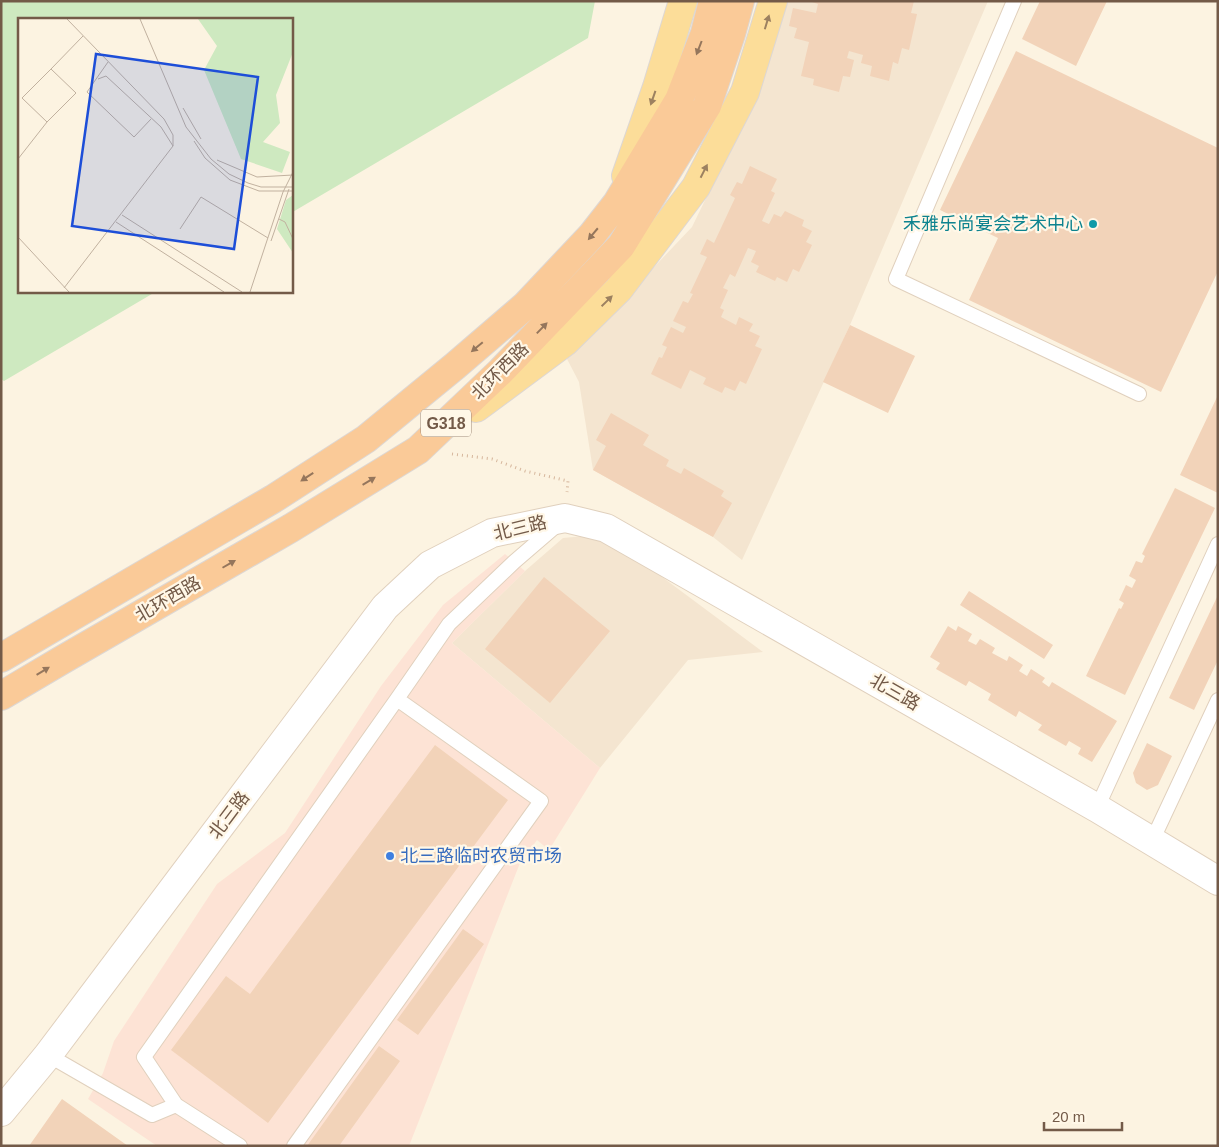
<svg xmlns="http://www.w3.org/2000/svg" width="1219" height="1147" viewBox="0 0 1219 1147" font-family="Arial,'Noto Sans SC',sans-serif">
<style>
.residential{fill:#f4e5d0}
.commercial{fill:#fde3d5}
.green{fill:#cee9c0}
.building{fill:#f2d3b9}
.lines{fill:none;stroke-linecap:round;stroke-linejoin:round}
.service-casing{stroke:#e0d0bd;stroke-width:16}
.minor-casing{stroke:#e0d0bd;stroke-width:30}
.primary-casing{stroke:#ddd7d3;stroke-width:30}
.trunk-casing{stroke:#ddd7d3;stroke-width:30}
.path{stroke:#d6b69c;stroke-width:3;stroke-dasharray:1 4;stroke-linecap:butt}
.service{stroke:#fff;stroke-width:14}
.minor{stroke:#fff;stroke-width:28}
.primary{stroke:#fcdd99;stroke-width:28}
.trunk{stroke:#faca98;stroke-width:28}
.oneway{fill:#9c8160}
.oneway2{fill:#95765c}
.culture-dot{fill:#0f9aa8;stroke:#fff7e7;stroke-width:2}
.shop-dot{fill:#3f7fe0;stroke:#fff7e7;stroke-width:2}
.labels{text-anchor:middle;dominant-baseline:central;stroke-width:4.5;stroke-linejoin:round;paint-order:stroke}
.shield{fill:#fff7e7;stroke:#9d8978;stroke-width:1}
.shield-label{font-size:16px;font-weight:bold;fill:#735a48}
.culture-label{font-size:18px;fill:#0d838f;stroke:#fff7e7;text-anchor:end}
.street-label{font-size:18px;fill:#735a48;stroke:#fff7e7}
.shop-label{font-size:18px;fill:#366cbe;stroke:#fff7e7;text-anchor:start}
.inset-road{fill:none;stroke:#c1b19f;stroke-width:1}
.view{fill:#1d4ed8;fill-opacity:0.15;stroke:#1d4ed8;stroke-width:2.5}
.inset-edge{fill:none;stroke:#735a48;stroke-width:2.5}
</style>
<rect width="100%" height="100%" fill="#fcf3e1"/>
<path class="residential" d="M 780,1 L 988,1 L 850,325 L 742,560 L 713,537 L 593,470 L 579,382 L 567,359 L 692,227 L 742,124 Z
M 596,535 L 650,568 L 763,652 L 688,660 L 600,768 L 452,643 L 525,571 L 563,538 Z"/>
<path class="commercial" d="M 505,554 L 525,571 L 452,643 L 600,768 L 549,850 L 537,840 L 520,863 L 409,1146 L 157,1146 L 88,1099 L 103,1073 L 114,1041 L 217,884 L 285,833 L 381,686 L 443,605 Z"/>
<path class="green" d="M 1,1 L 595,1 L 588,38 L 291,213 L 291,19 L 19,19 L 19,291 L 157,291 L 4,381 L 1,379 Z"/>
<path class="building" d="M 809,1 L 914,1 L 911,13 L 917,14 L 909,50 L 902,48 L 898,64 L 893,62 L 889,81 L 870,76 L 872,66 L 861,63 L 863,55 L 849,51 L 847,58 L 854,60 L 850,77 L 843,76 L 839,92 L 813,85 L 814,79 L 801,76 L 809,42 L 794,38 L 797,28 L 789,26 L 793,8 L 816,13 L 818,4 Z
M 1040,1 L 1107,1 L 1076,66 L 1022,39 Z
M 1016,51 L 1218,148 L 1218,271 L 1161,392 L 969,300 L 998,238 L 940,210 Z
M 750,166 L 777,179 L 771,191 L 775,193 L 762,221 L 769,224 L 774,214 L 781,217 L 785,211 L 804,220 L 802,226 L 812,231 L 806,242 L 812,245 L 799,272 L 793,269 L 787,282 L 777,277 L 775,281 L 756,272 L 759,266 L 751,262 L 756,251 L 748,248 L 735,277 L 730,274 L 723,288 L 728,290 L 720,308 L 724,310 L 721,317 L 736,325 L 739,317 L 753,324 L 749,331 L 760,336 L 755,346 L 762,349 L 746,384 L 740,381 L 735,391 L 725,387 L 722,393 L 703,384 L 706,378 L 690,370 L 681,389 L 651,374 L 659,357 L 662,358 L 667,347 L 662,345 L 671,327 L 683,333 L 686,327 L 673,321 L 683,301 L 688,303 L 693,294 L 690,293 L 707,257 L 700,254 L 707,239 L 714,243 L 735,198 L 730,195 L 737,182 L 742,184 Z
M 850,325 L 915,356 L 888,413 L 823,382 Z
M 1218,395 L 1218,493 L 1180,475 Z
M 611,413 L 649,435 L 643,445 L 669,460 L 666,466 L 681,474 L 684,468 L 724,491 L 721,496 L 732,503 L 713,537 L 593,470 L 606,446 L 596,440 Z
M 1175,488 L 1215,508 L 1125,695 L 1086,676 L 1119,608 L 1121,609 L 1124,603 L 1119,600 L 1126,585 L 1132,588 L 1136,580 L 1129,576 L 1136,561 L 1142,563 L 1145,556 L 1142,554 Z
M 544,577 L 610,631 L 550,703 L 485,649 Z
M 969,591 L 1053,645 L 1044,659 L 960,605 Z
M 1218,595 L 1218,660 L 1194,710 L 1169,698 Z
M 948,626 L 956,631 L 958,626 L 972,634 L 968,641 L 976,645 L 980,639 L 995,648 L 992,653 L 1007,661 L 1009,656 L 1023,665 L 1019,671 L 1027,676 L 1031,669 L 1045,678 L 1042,682 L 1049,687 L 1052,682 L 1117,721 L 1092,762 L 1078,754 L 1081,748 L 1069,741 L 1066,746 L 1038,730 L 1042,725 L 1019,711 L 1016,717 L 988,700 L 991,694 L 969,681 L 966,686 L 936,669 L 940,663 L 930,657 Z
M 1147,743 L 1172,756 L 1158,785 L 1147,790 L 1136,783 L 1133,773 Z
M 435,745 L 508,800 L 268,1123 L 171,1050 L 226,976 L 250,994 Z
M 463,929 L 484,944 L 418,1035 L 397,1020 Z
M 379,1046 L 400,1061 L 339,1146 L 307,1146 Z
M 62,1099 L 128,1146 L 29,1146 Z"/>
<g class="lines">
<defs>
<path id="service" d="M 1014,1 L 896,279 L 1139,394
M 1097,808 L 1218,544
M 1152,841 L 1218,700
M 48,1055 L 152,1115 L 176,1105 L 240,1146
M 176,1105 L 144,1057 L 397,699 L 449,624 L 514,562 L 557,525
M 294,1146 L 541,801 L 397,699"/>
<path id="minor" d="M 1,1112 L 48,1055 L 385,607 L 430,565 L 492,533 L 565,518 L 606,528 L 1097,808 L 1218,881"/>
<path id="primary" d="M 626,176 L 657,87 L 683,1
M 476,408 L 565,342 L 619,289 L 696,187 L 745,92 L 773,1"/>
<path id="trunk" d="M 1,658 L 273,499 L 366,439 L 455,366 L 525,306 L 592,235 L 617,203 L 679,100 L 705,33 L 713,1
M 1,696 L 62,660 L 291,528 L 418,450 L 501,371 L 621,246 L 707,106 L 731,34 L 740,1"/>
</defs>
<use href="#service" class="service-casing"/>
<use href="#minor" class="minor-casing"/>
<use href="#primary" class="primary-casing"/>
<use href="#trunk" class="trunk-casing"/>
<path class="path" d="M 452,454 L 492,459 L 525,471 L 568,481 L 567,492"/>
<use href="#service" class="service"/>
<use href="#minor" class="minor"/>
<use href="#primary" class="primary"/>
<use href="#trunk" class="trunk"/>
</g>
<defs><path id="oneway-solid" d="M-6-.8H1V-3.2L6.5 0L1 3.2V.8H-6Z" transform="scale(1.25)"/></defs>
<g class="oneway">
<use href="#oneway-solid" transform="translate(767 22) rotate(-73)"/>
<use href="#oneway-solid" transform="translate(653 98) rotate(109)"/>
<use href="#oneway-solid" transform="translate(704 171) rotate(-63)"/>
<use href="#oneway-solid" transform="translate(607 301) rotate(-44)"/>
</g>
<g class="oneway2">
<use href="#oneway-solid" transform="translate(699 48) rotate(111)"/>
<use href="#oneway-solid" transform="translate(593 234) rotate(130)"/>
<use href="#oneway-solid" transform="translate(542 328) rotate(-46)"/>
<use href="#oneway-solid" transform="translate(477 347) rotate(140)"/>
<use href="#oneway-solid" transform="translate(307 477) rotate(147)"/>
<use href="#oneway-solid" transform="translate(369 481) rotate(-31)"/>
<use href="#oneway-solid" transform="translate(229 564) rotate(-30)"/>
<use href="#oneway-solid" transform="translate(43 671) rotate(-31)"/>
</g>
<circle class="culture-dot" cx="1093" cy="224" r="5"/>
<circle class="shop-dot" cx="390" cy="856" r="5"/>
<g class="labels">
<rect class="shield" x="421" y="409.5" width="50" height="27" rx="4"/>
<g class="shield-label">
<text x="446" y="423">G318</text>
</g>
<g class="culture-label">
<text x="1083" y="224">禾雅乐尚宴会艺术中心</text>
</g>
<g class="street-label">
<text transform="translate(500 371) rotate(-45)">北环西路</text>
<text transform="translate(520 528) rotate(-14)">北三路</text>
<text transform="translate(168 599) rotate(-30)">北环西路</text>
<text transform="translate(895 692) rotate(30)">北三路</text>
<text transform="translate(229 815) rotate(-53)">北三路</text>
</g>
<g class="shop-label">
<text x="400" y="856">北三路临时农贸市场</text>
</g>
</g>
<g transform="translate(18 18)">
<rect width="275" height="275" fill="#fcf3e1"/>
<path d="M 180,1 L 275,1 L 275,34 L 258,77 L 262,105 L 245,124 L 272,134 L 264,155 L 223,141 L 186,52 L 199,28 ZM 275,177 L 275,235 L 259,211 L 268,182 Z" fill="#cee9c0"/>
<path class="inset-road" d="M 122,1 L 168,109 L 193,141 L 211,156 L 230,165 L 243,169 L 275,169M 90,44 L 69,74 L 116,119 L 133,101M 33,51 L 65,18M 80,61 L 88,58 L 143,109 L 155,128M 165,90 L 183,121M 176,123 L 187,140 L 212,162 L 241,173 L 275,173M 0,141 L 29,104 L 58,75 L 33,51 L 4,80 L 29,104M 199,142 L 239,159 L 275,157M 104,197 L 224,274M 261,201 L 267,204 L 275,221M 98,204 L 206,274M 162,211 L 183,179 L 250,220M 0,219 L 51,274M 253,223 L 271,171M 46,270 L 155,128 L 155,117 L 146,101 L 49,1M 232,274 L 265,174 L 275,154"/>
<path class="view" d="M 78,36 L 240,59 L 216,231 L 54,208 Z"/>
<rect width="275" height="275" class="inset-edge"/>
</g>
<rect width="1219" height="1147" fill="none" stroke="#735a48" stroke-width="5"/>
<path d="M1044 1122v8h78v-8" fill="none" stroke="#735a48" stroke-width="2.5"/>
<text x="1052" y="1122" font-size="15" fill="#735a48" stroke="#fff7e7" stroke-width="4" paint-order="stroke">20 m</text>
</svg>
